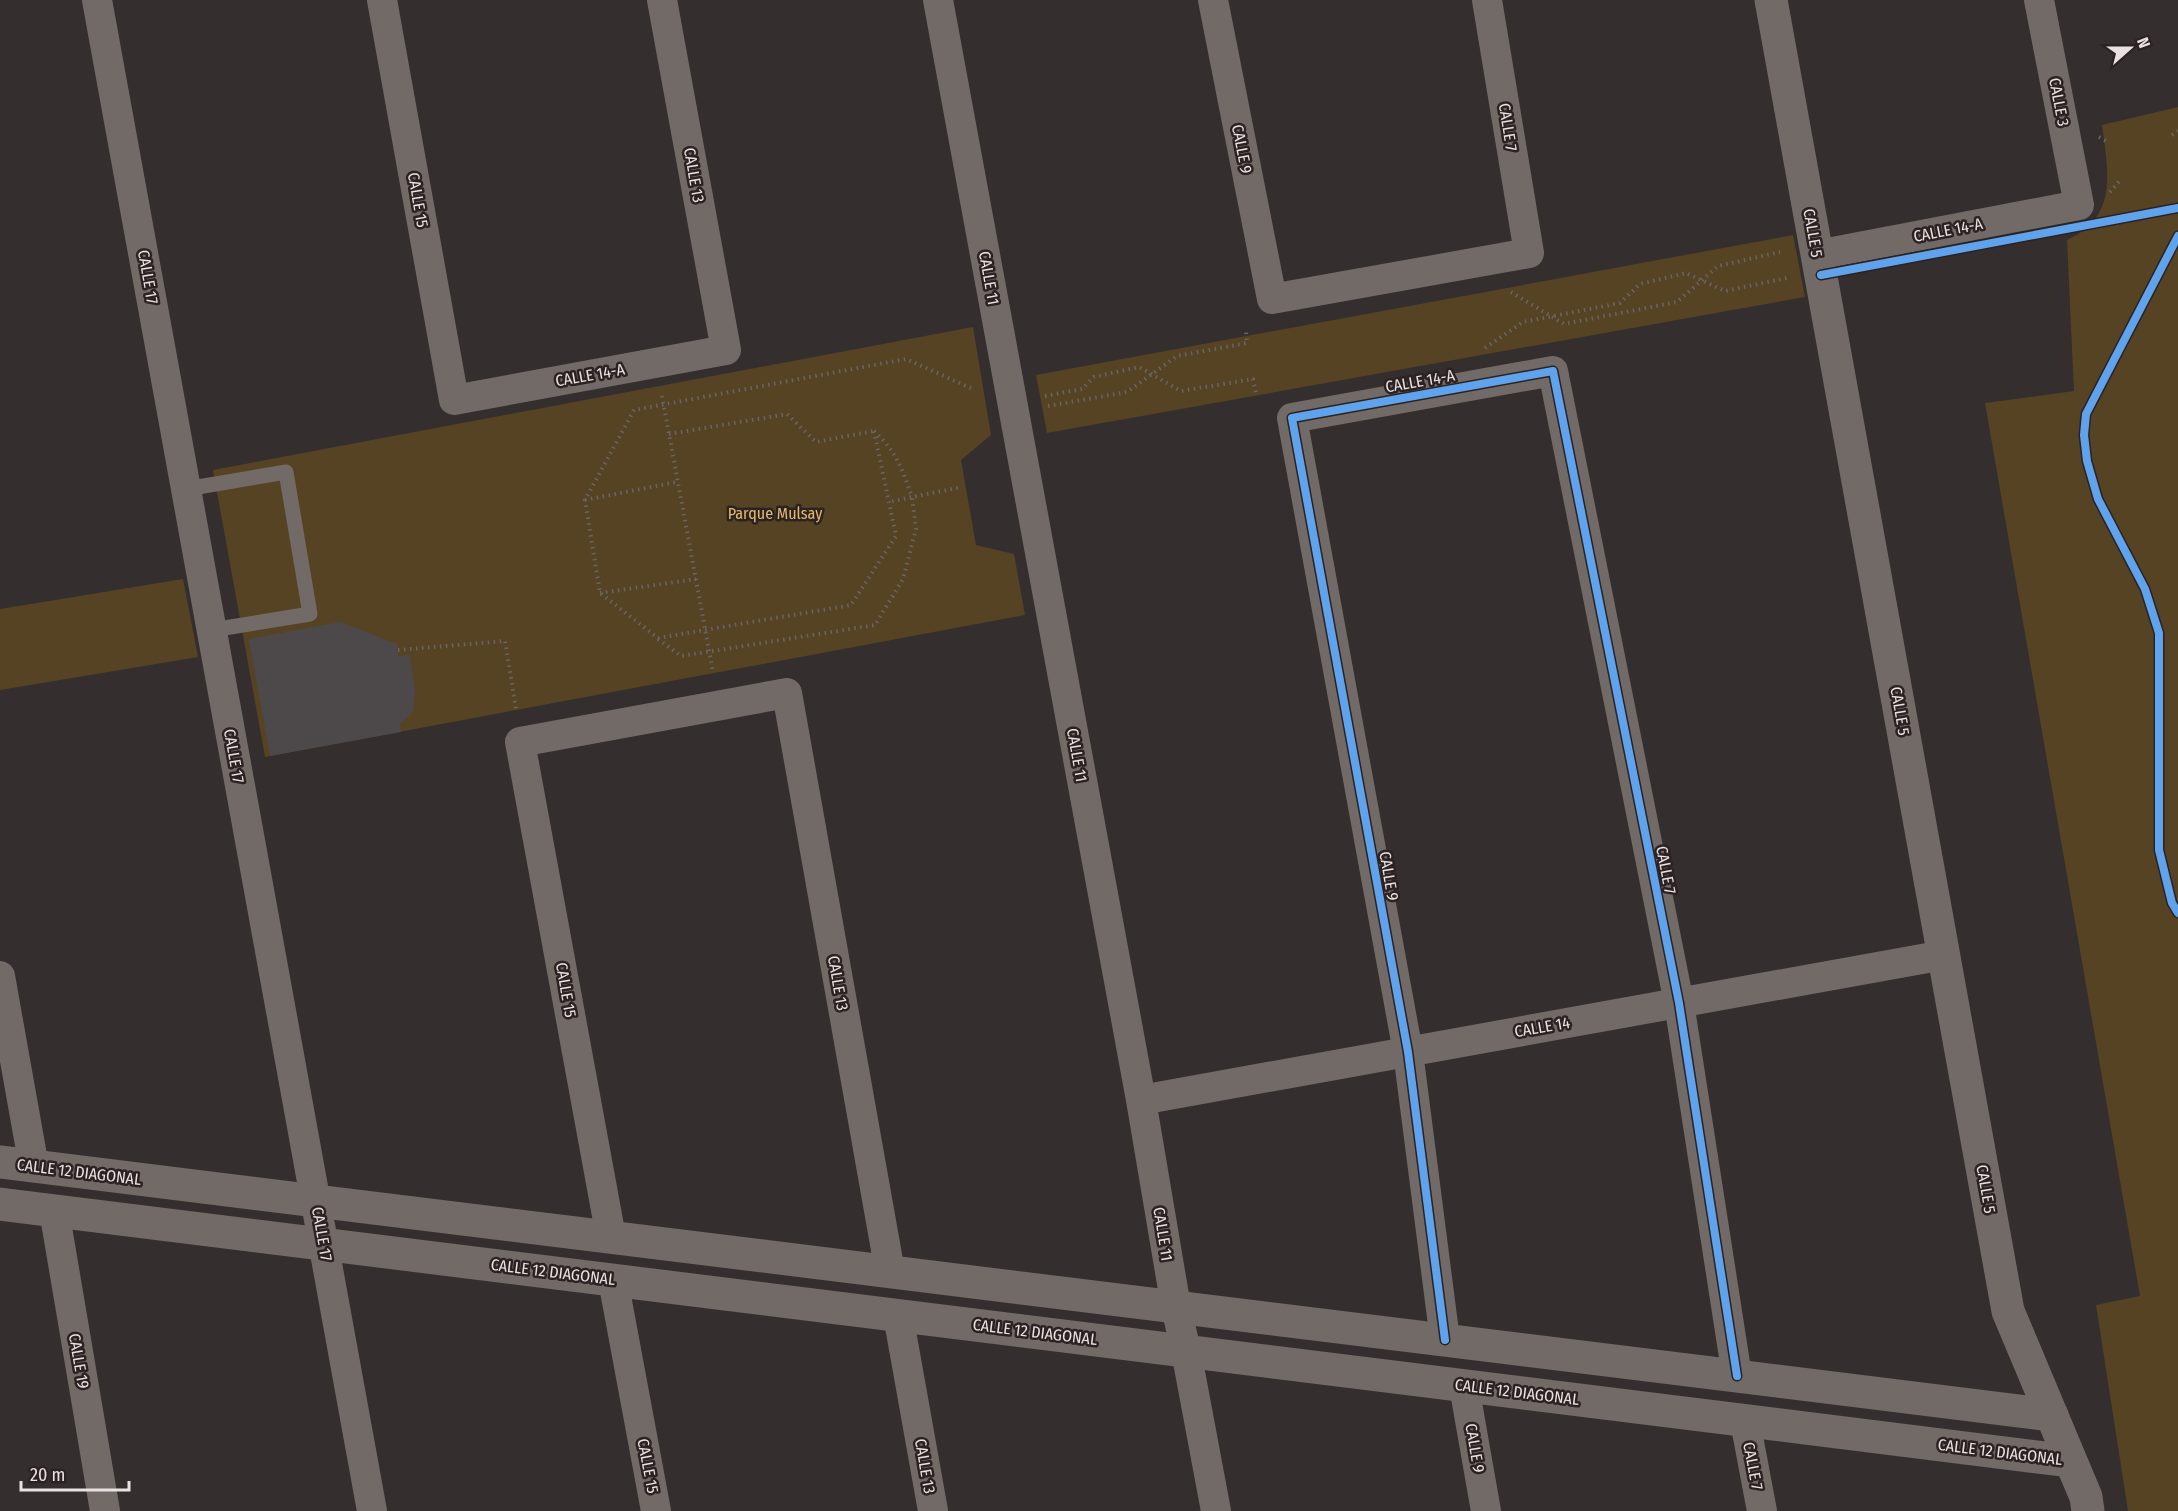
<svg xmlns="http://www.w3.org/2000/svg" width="2178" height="1511" viewBox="0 0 2178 1511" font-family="'Fira Sans Condensed',sans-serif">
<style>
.green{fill:#564324}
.building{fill:#4d484a}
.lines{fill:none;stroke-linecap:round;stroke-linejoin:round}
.path{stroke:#6a6462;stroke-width:4;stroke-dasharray:1.5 4.5;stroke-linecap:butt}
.service{stroke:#716a66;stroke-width:15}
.minor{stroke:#716a66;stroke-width:30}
.tertiary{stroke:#716a66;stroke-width:33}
.cycleway-casing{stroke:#2c2222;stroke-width:11}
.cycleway{stroke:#60a3ed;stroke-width:8}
.labels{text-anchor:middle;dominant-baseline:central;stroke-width:5;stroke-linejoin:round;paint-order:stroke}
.street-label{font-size:16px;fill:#e9e2e2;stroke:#2c2222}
.park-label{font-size:16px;fill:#e6ba6d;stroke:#2c2222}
</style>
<rect width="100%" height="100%" fill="#342e2e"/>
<path class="green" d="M 2178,107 L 2178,1511 L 2128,1511 L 2096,1305 L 2140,1296 L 1985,403 L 2074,391 L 2067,240 C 2119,217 2108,171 2102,125 Z
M 1793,235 L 1805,297 L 1047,433 L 1036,375 Z
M 973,327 L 991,435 L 961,460 L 976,545 L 1014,554 L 1025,615 L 265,757 L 213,470 Z
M 183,579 L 198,657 L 0,690 L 0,609 Z"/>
<path class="building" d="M 340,622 L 397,644 L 398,656 L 410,655 L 415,691 L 413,711 L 409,717 L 400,723 L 401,732 L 270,756 L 249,639 Z"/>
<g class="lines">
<path class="path" d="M 2172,135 L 2178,131
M 2099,137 L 2108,142
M 2110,192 L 2121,179
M 1511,292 L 1564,324 L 1677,302 L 1718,266 L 1780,252
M 1485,348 L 1523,322 L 1620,303 L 1640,284 L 1686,273 L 1725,291 L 1787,278
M 662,396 L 713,672
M 1045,396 L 1082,389 L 1094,377 L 1139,367 L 1181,391 L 1253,379 L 1256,393
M 1048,406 L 1127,392 L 1177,356 L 1247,343 L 1246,332
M 874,431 L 896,536 L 851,605 L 658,638 L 600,593 L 585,500 L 634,410 L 906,359 L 975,390
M 874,431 C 898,454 901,467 912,497 L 889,502
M 669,434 L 787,414 L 816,442 L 874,431
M 585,500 L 677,482
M 600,593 L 696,579
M 658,639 L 681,656 L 875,625 L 903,579 L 916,529 L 912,497 L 962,487
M 398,650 L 505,641 L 516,709"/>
<path class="service" d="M 186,489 L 286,472 L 310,614 L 212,630"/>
<path class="minor" d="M 97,0 L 372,1511
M 382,0 L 454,400 L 726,350 L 662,0
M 938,0 L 1141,1100 L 1176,1307 L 1186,1351 L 1216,1511
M 1213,0 L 1272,299 L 1529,253 L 1487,0
M 1817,255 L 2079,205 L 2039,0
M 0,976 L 34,1167
M 1141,1100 L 1944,955
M 54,1210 L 105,1511
M 611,1237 L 520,742 L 787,693 L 890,1272
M 613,1280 L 656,1511
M 898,1315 L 933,1511
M 1445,1340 L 1408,1052 L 1292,418 L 1553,371 L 1679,1003 L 1737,1376
M 1464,1386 L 1486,1511
M 1745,1421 L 1762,1511"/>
<path class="tertiary" d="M 1771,0 L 2008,1311 L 2086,1497 L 2088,1511
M 0,1162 L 2052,1415
M 0,1204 L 2070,1461"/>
<defs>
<path id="cycleway" d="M 2178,236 L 2086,414 L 2084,435 L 2087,461 L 2098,499 L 2145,589 L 2159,633 L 2159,850 L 2172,903 L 2178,913
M 1821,275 L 2178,208
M 1445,1340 L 1408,1052 L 1292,418 L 1553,371 L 1679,1003 L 1737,1376"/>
</defs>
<use href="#cycleway" class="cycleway-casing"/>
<use href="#cycleway" class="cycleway"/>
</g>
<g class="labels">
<g class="street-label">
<text transform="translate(2059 102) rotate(79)">CALLE 3</text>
<text transform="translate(1508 127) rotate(81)">CALLE 7</text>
<text transform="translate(1242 149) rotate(79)">CALLE 9</text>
<text transform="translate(694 175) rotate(80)">CALLE 13</text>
<text transform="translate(418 200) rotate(80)">CALLE 15</text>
<text transform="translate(1948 230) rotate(-11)">CALLE 14-A</text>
<text transform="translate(1813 233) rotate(80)">CALLE 5</text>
<text transform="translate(148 277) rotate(80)">CALLE 17</text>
<text transform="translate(989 278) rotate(80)">CALLE 11</text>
<text transform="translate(590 375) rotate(-10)">CALLE 14-A</text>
<text transform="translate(1420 381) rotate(-10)">CALLE 14-A</text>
<text transform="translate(1900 711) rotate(80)">CALLE 5</text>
<text transform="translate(1077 755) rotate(80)">CALLE 11</text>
<text transform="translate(234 756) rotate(80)">CALLE 17</text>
<text transform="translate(1666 870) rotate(79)">CALLE 7</text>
<text transform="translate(1389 876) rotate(80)">CALLE 9</text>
<text transform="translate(838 983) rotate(80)">CALLE 13</text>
<text transform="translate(566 990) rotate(80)">CALLE 15</text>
<text transform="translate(1542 1027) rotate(-10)">CALLE 14</text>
<text transform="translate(79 1172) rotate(7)">CALLE 12 DIAGONAL</text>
<text transform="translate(1986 1189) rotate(80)">CALLE 5</text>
<text transform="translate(322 1234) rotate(80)">CALLE 17</text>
<text transform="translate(1163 1234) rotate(81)">CALLE 11</text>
<text transform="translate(553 1272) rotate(7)">CALLE 12 DIAGONAL</text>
<text transform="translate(1035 1332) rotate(7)">CALLE 12 DIAGONAL</text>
<text transform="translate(79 1361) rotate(80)">CALLE 19</text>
<text transform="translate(1517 1392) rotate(7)">CALLE 12 DIAGONAL</text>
<text transform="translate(1475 1448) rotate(80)">CALLE 9</text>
<text transform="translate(2000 1452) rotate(7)">CALLE 12 DIAGONAL</text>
<text transform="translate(648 1466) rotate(79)">CALLE 15</text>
<text transform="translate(925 1466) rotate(80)">CALLE 13</text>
<text transform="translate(1753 1466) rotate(79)">CALLE 7</text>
</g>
<g class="park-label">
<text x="775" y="513">Parque Mulsay</text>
</g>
</g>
<g transform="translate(2130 48) rotate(69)" stroke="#2c2222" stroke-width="4.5" paint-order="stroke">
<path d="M0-4.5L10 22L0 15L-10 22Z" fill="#e9e2e2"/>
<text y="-9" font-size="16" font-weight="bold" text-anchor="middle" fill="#e9e2e2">N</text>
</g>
<path d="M21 1481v9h108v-9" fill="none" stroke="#e9e2e2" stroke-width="3"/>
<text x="30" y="1481" font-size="18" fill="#e9e2e2" stroke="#2c2222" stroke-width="4.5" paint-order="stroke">20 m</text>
</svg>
